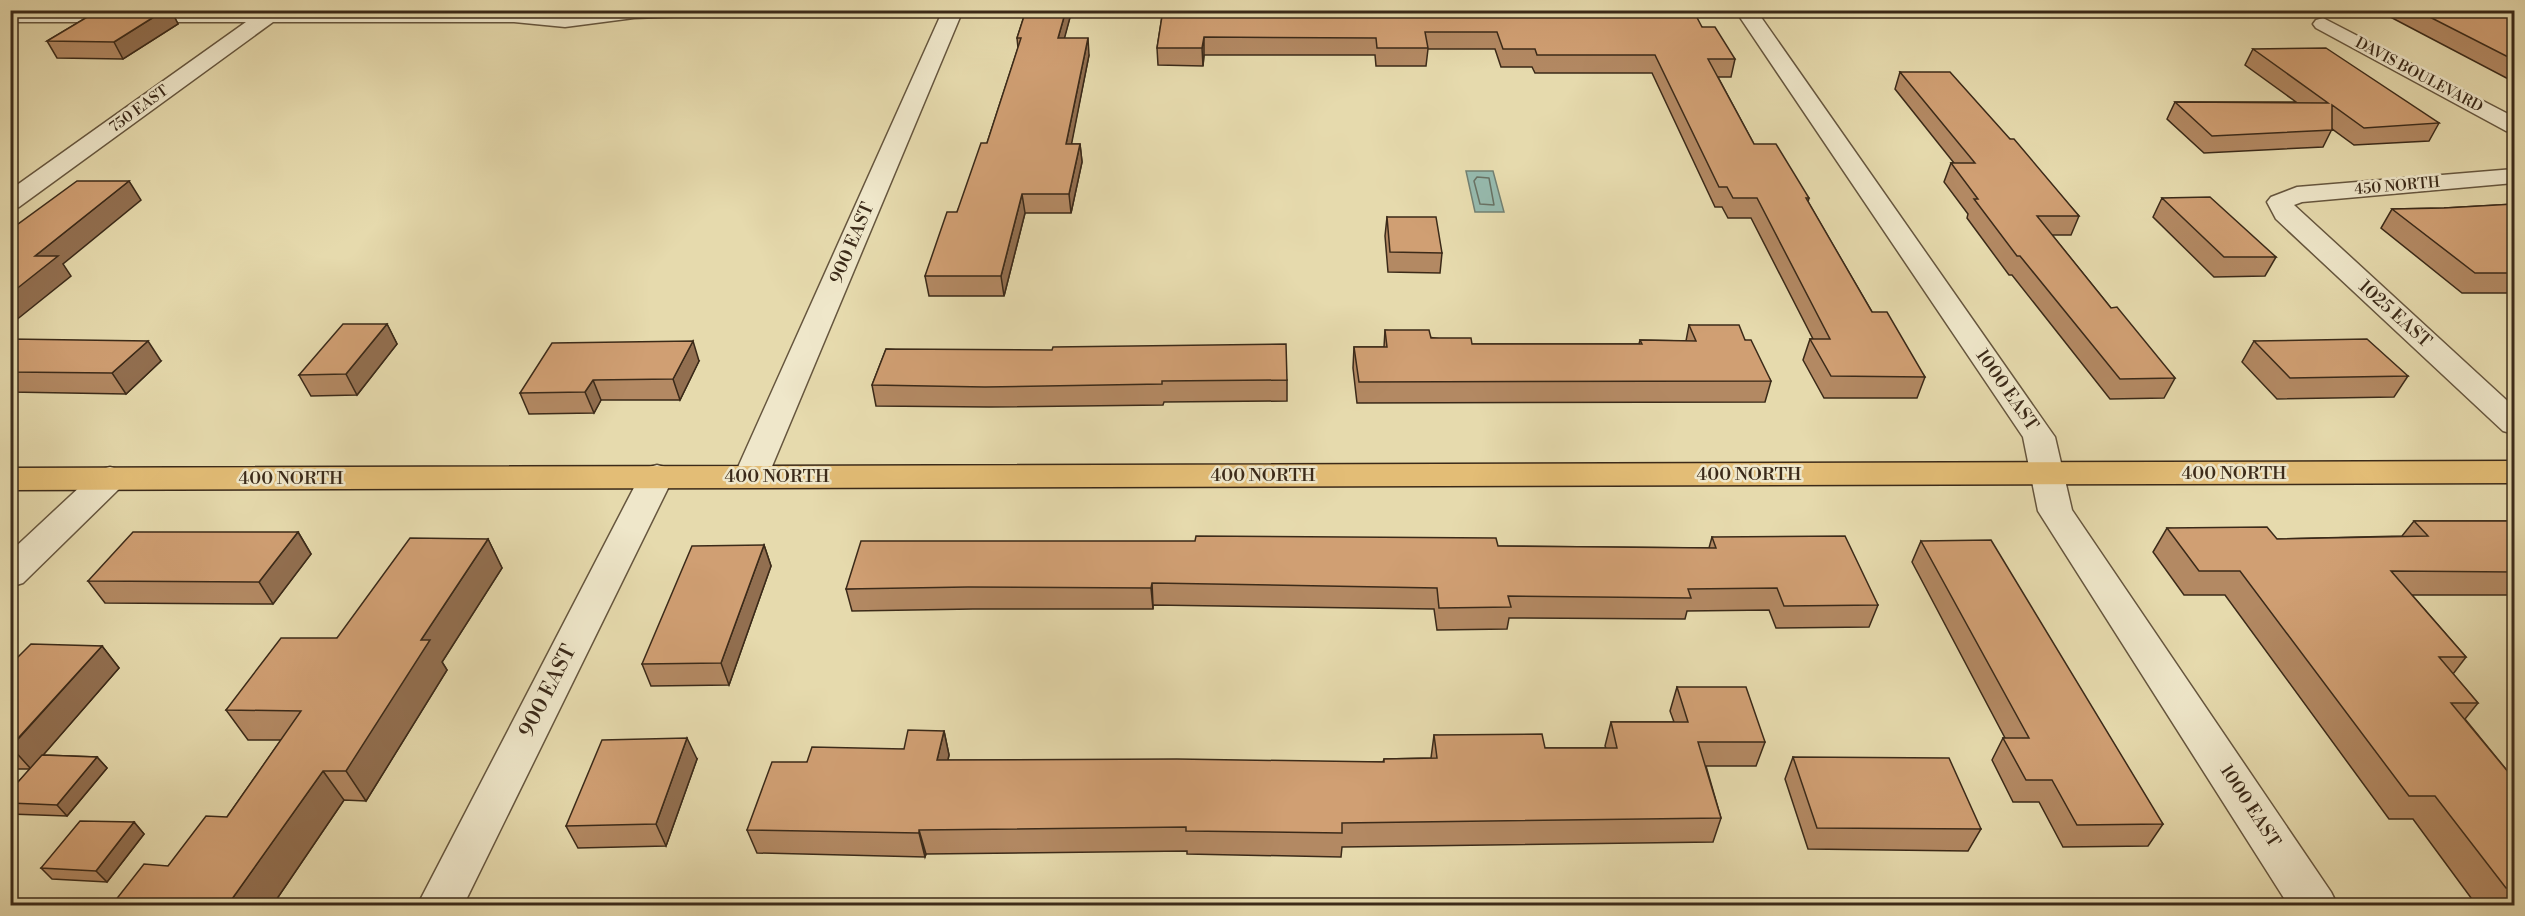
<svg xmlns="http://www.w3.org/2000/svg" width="2525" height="916" viewBox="0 0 2525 916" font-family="'Libre Bodoni',serif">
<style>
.water{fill:#96baae;stroke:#728072;stroke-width:1.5}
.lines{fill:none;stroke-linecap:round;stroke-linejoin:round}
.shore{stroke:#687264;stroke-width:1.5}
.minor-casing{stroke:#66563e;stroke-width:3}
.major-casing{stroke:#3b2a19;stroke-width:3}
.minor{fill:#efe7ca;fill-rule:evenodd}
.major{fill:#e3bd76;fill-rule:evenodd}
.wall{fill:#b38963;stroke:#3b2a19;stroke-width:1.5}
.shaded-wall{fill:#926f50;stroke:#3b2a19;stroke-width:1.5}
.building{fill:#d09f73;stroke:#3b2a19;stroke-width:1.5}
.labels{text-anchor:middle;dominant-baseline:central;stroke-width:5;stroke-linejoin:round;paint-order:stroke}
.far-street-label{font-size:15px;fill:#3b2a19;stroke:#efe7ca}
.street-label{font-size:18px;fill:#3b2a19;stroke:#efe7ca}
.near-street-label{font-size:21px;fill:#3b2a19;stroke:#efe7ca}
</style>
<rect width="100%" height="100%" fill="#e6daad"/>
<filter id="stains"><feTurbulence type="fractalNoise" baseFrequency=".00333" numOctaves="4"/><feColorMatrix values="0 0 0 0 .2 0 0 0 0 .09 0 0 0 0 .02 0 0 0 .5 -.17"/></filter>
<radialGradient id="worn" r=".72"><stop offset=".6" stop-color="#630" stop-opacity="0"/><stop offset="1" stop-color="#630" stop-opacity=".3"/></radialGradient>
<path class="water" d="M 1466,171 L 1493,171 L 1504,212 L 1475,212 Z"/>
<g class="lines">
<path class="shore" d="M 1477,177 L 1489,178 L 1494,205 L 1480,204 L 1474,181 Z"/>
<defs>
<path id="minor" d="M 10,10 L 521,10 L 565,15 L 598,10 L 697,10 L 694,14 L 687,16 L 634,18 L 565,27 L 514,22 L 273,22 L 19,207 L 10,210 L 10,190 L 246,22 L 10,22 Z
M 943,10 L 963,10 L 768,476 L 763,484 L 751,487 L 739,484 L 734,476 Z
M 1735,10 L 1756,10 L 2050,430 L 2055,437 L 2072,510 L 2331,892 L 2338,906 L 2289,906 L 2038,511 L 2023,437 Z
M 2323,18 L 2514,117 L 2514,133 L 2506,131 L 2316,28 L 2313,24 L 2316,20 Z
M 2514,169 L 2514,183 L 2302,202 L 2294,205 L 2514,407 L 2514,434 L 2503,431 L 2276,219 L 2267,202 L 2271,197 L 2297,187 Z
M 657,465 L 669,468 L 674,476 L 463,906 L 417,906 L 640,476 L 645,468 Z
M 110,467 L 122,470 L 127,478 L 122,486 L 23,583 L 10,587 L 10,552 L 98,470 Z"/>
<path id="major" d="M 2514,461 L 2514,483 L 10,490 L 10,468 Z"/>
</defs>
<use href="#minor" class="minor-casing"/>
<use href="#major" class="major-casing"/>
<use href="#minor" class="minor"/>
<use href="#major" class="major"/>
</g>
<path class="wall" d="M 99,10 L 171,10 L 178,24 L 123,59 L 57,58 L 47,41 Z
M 1026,10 L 1072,10 L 1064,38 L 1089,55 L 1071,144 L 1080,144 L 1082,162 L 1071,213 L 1025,213 L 1004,296 L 929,296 L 925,276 L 957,212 L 987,143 L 1018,48 L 1017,38 Z
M 1163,10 L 1702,27 L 1735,59 L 1731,77 L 1718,77 L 1754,144 L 1809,198 L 1808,202 L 1872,312 L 1925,377 L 1917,398 L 1824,398 L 1803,360 L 1810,339 L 1813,339 L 1751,218 L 1728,218 L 1722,207 L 1715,207 L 1652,73 L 1535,73 L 1532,67 L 1501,67 L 1495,49 L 1428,49 L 1426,66 L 1376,66 L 1375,55 L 1204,55 L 1203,66 L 1158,65 L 1157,48 Z
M 2377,10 L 2514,10 L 2514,82 Z
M 2253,49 L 2439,123 L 2429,141 L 2354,145 L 2332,129 L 2323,147 L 2204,153 L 2167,119 L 2175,102 L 2296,102 L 2245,65 Z
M 1900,72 L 2010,139 L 2079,216 L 2071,235 L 2052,235 L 2111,308 L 2175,378 L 2164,398 L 2110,399 L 2012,275 L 2009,275 L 1967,218 L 1968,214 L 1944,182 L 1951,163 L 1954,163 L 1895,89 Z
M 2162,198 L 2276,257 L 2265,276 L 2214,277 L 2153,217 Z
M 2514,204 L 2514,293 L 2462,293 L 2381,228 L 2392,209 L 2444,208 Z
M 1387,217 L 1442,253 L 1440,273 L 1388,272 L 1385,236 Z
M 387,324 L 397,344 L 357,395 L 311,396 L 299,375 Z
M 1689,325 L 1745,340 L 1771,381 L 1765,402 L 1357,403 L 1353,368 L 1354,347 L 1384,347 L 1385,330 L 1472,344 L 1639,344 L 1640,340 L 1686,341 Z
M 10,339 L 161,361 L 126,394 L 10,392 Z
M 2254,341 L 2408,376 L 2394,397 L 2277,399 L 2242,362 Z
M 886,349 L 1287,380 L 1287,401 L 1164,402 L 1163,405 L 989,407 L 876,406 L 872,385 Z
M 699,361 L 680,400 L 601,400 L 594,413 L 529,414 L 520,393 Z
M 2414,521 L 2514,521 L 2514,595 L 2412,595 L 2466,657 L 2453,674 L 2478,703 L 2465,719 L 2514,779 L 2514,906 L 2477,906 L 2413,819 L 2389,819 L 2225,595 L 2184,595 L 2153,552 L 2167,528 L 2277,539 L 2402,536 Z
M 298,532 L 311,554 L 273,604 L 105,603 L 88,581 Z
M 1712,537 L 1878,605 L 1869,627 L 1776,628 L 1769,610 L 1687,611 L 1685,619 L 1509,618 L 1507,629 L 1437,630 L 1434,609 L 1153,605 L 1153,609 L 973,609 L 852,611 L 846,589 L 1498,546 L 1709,548 Z
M 488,539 L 502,568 L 442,662 L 447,670 L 366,801 L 344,800 L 272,906 L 111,906 L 168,866 L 227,817 L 281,740 L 248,740 L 226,710 L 337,638 Z
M 1921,541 L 2163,824 L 2148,846 L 2063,847 L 2039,802 L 2013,802 L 1992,760 L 2003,738 L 2005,738 L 1912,562 Z
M 764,545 L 771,566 L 729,685 L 651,686 L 642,664 Z
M 102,646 L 119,668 L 43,755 L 97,757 L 107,768 L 67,816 L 10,814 L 10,791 L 30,769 L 10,769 L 10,665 Z
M 1677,687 L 1765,742 L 1756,766 L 1706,766 L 1721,818 L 1713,842 L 1342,847 L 1341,857 L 1187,854 L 1187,851 L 926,854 L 925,857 L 757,853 L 747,830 L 807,762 L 904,749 L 944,731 L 949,755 L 948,760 L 1383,762 L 1384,759 L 1431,758 L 1434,735 L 1545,748 L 1606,748 L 1605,746 L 1611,722 L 1674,722 L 1670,711 Z
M 1793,757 L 1981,829 L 1968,851 L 1808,849 L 1785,779 Z
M 697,759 L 666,846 L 578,848 L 566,826 Z
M 134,822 L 144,834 L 107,882 L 52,879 L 41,868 Z"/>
<path class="shaded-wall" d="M 165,10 L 171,10 L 178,24 L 123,59 L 114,42 Z
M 1066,10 L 1072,10 L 1060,55 L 1058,38 Z
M 1204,37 L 1204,55 L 1203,66 L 1202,48 Z
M 1088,38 L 1089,55 L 1068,162 L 1066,144 Z
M 1080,144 L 1082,162 L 1071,213 L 1069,194 Z
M 129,181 L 141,200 L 63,264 L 71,276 L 10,325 L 10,294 L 35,256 Z
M 1022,194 L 1025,213 L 1004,296 L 1001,276 Z
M 387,324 L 397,344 L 357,395 L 346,374 Z
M 148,341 L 161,361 L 126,394 L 112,373 Z
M 693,341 L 699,361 L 680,400 L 673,379 Z
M 593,380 L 601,400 L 594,413 L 585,392 Z
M 298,532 L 311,554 L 273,604 L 259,582 Z
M 488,539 L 502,568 L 442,662 L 447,670 L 366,801 L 346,771 L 421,640 Z
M 764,545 L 771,566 L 729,685 L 721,663 Z
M 1152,583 L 1153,605 L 1153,609 L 1151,588 Z
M 102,646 L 119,668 L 31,769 L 11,747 Z
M 944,731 L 949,755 L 942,784 L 937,760 Z
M 687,738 L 697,759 L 666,846 L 656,824 Z
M 97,757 L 107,768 L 67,816 L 57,805 Z
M 323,771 L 344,800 L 272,906 L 227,906 Z
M 134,822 L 144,834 L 107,882 L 96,871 Z
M 919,830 L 926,854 L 925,857 L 919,833 Z"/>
<path class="building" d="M 99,10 L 165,10 L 114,42 L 47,41 Z
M 1026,10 L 1066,10 L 1058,38 L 1088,38 L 1066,144 L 1080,144 L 1069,194 L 1022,194 L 1001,276 L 925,276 L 947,212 L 957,212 L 981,143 L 987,143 L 1021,38 L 1017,38 Z
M 1163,10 L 1693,10 L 1702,27 L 1715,27 L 1735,59 L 1708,59 L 1754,144 L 1776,144 L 1809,198 L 1806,198 L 1872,312 L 1887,312 L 1925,377 L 1831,376 L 1810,339 L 1830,339 L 1757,198 L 1733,198 L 1727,187 L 1719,187 L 1655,55 L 1537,55 L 1535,49 L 1503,49 L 1497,32 L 1425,32 L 1428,48 L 1377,48 L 1376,38 L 1204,37 L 1202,48 L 1157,48 Z
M 2416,10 L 2514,10 L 2514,60 Z
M 2326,48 L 2439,123 L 2364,128 L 2332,105 L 2332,130 L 2212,136 L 2175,102 L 2328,103 L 2253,49 Z
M 1900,72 L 1950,72 L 2010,139 L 2014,139 L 2079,216 L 2037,216 L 2111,308 L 2117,307 L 2175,378 L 2120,379 L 2020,256 L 2017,256 L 1974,199 L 1978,199 L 1951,163 L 1975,163 Z
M 77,181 L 129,181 L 35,256 L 58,256 L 10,294 L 10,230 Z
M 2210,197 L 2276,257 L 2224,257 L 2162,198 Z
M 2514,204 L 2514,245 L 2513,245 L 2514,247 L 2514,259 L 2511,259 L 2514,262 L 2514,273 L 2475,273 L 2392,209 L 2444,208 Z
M 1387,217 L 1436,217 L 1442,253 L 1390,252 Z
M 343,324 L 387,324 L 346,374 L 299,375 Z
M 1689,325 L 1739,325 L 1745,340 L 1751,340 L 1771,381 L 1359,382 L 1354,347 L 1387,347 L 1385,330 L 1429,330 L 1431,338 L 1471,338 L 1472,344 L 1642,344 L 1640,340 L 1696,341 Z
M 10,339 L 148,341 L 112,373 L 10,372 Z
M 2367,339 L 2408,376 L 2290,378 L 2254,341 Z
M 693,341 L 673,379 L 593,380 L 585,392 L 520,393 L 552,343 Z
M 1286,344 L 1287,380 L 1162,381 L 1162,384 L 985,387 L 872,385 L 886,349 L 1052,350 L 1053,347 Z
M 2414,521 L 2514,521 L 2514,572 L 2391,571 L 2466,657 L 2439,657 L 2478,703 L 2451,703 L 2514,779 L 2514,888 L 2506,888 L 2435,796 L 2409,796 L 2240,571 L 2199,571 L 2167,528 L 2267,527 L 2277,539 L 2428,536 Z
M 133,532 L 298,532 L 259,582 L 88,581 Z
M 1196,536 L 1496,538 L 1498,546 L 1716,548 L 1712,537 L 1845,536 L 1878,605 L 1784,606 L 1777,588 L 1688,589 L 1691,598 L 1508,596 L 1511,607 L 1439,608 L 1437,588 L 1152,583 L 1151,588 L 968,587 L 846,589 L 861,541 L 1195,541 Z
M 410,538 L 488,539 L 421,640 L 430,640 L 346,771 L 323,771 L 227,906 L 111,906 L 144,864 L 168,866 L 206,816 L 227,817 L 301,711 L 226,710 L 281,638 L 337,638 Z
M 1991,540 L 2163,824 L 2077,825 L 2052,780 L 2026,780 L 2003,738 L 2029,738 L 1921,541 Z
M 764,545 L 721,663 L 642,664 L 692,546 Z
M 31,644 L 102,646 L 10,747 L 10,665 Z
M 1677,687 L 1746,687 L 1765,742 L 1698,742 L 1721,818 L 1342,823 L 1342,833 L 1186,831 L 1186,827 L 919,830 L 919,833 L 747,830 L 772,762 L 807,762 L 812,747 L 904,749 L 908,730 L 944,731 L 937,760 L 1177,759 L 1384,762 L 1384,759 L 1437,758 L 1434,735 L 1542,734 L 1545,748 L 1617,748 L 1611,722 L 1688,722 Z
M 687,738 L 656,824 L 566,826 L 602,740 Z
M 42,755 L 97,757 L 57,805 L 10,803 L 10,791 Z
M 1793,757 L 1949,758 L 1981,829 L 1817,828 Z
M 80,821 L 134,822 L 96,871 L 41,868 Z"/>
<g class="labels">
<g class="far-street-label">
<text transform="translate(2419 75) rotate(28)">DAVIS BOULEVARD</text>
<text transform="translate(139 109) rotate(-36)">750 EAST</text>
<text transform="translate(2397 186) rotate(-5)">450 NORTH</text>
</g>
<g class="street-label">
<text transform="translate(852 243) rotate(-67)">900 EAST</text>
<text transform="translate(2395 314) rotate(42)">1025 EAST</text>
<text transform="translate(2007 390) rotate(55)">1000 EAST</text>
<text x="2234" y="473">400 NORTH</text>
<text x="1749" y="474">400 NORTH</text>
<text x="1263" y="475">400 NORTH</text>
<text x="777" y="476">400 NORTH</text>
<text x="291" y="478">400 NORTH</text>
<text transform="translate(2250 806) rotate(57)">1000 EAST</text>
</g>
<g class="near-street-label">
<text transform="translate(548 691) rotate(-63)">900 EAST</text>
</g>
</g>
<rect width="2525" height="916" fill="none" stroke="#e6daad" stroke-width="36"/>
<rect x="12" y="12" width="2501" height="892" fill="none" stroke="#3b2a19" stroke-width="3"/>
<rect x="18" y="18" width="2489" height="880" fill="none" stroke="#3b2a19" stroke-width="1.5"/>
<rect width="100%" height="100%" filter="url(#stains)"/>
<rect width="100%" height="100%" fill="url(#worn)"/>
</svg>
